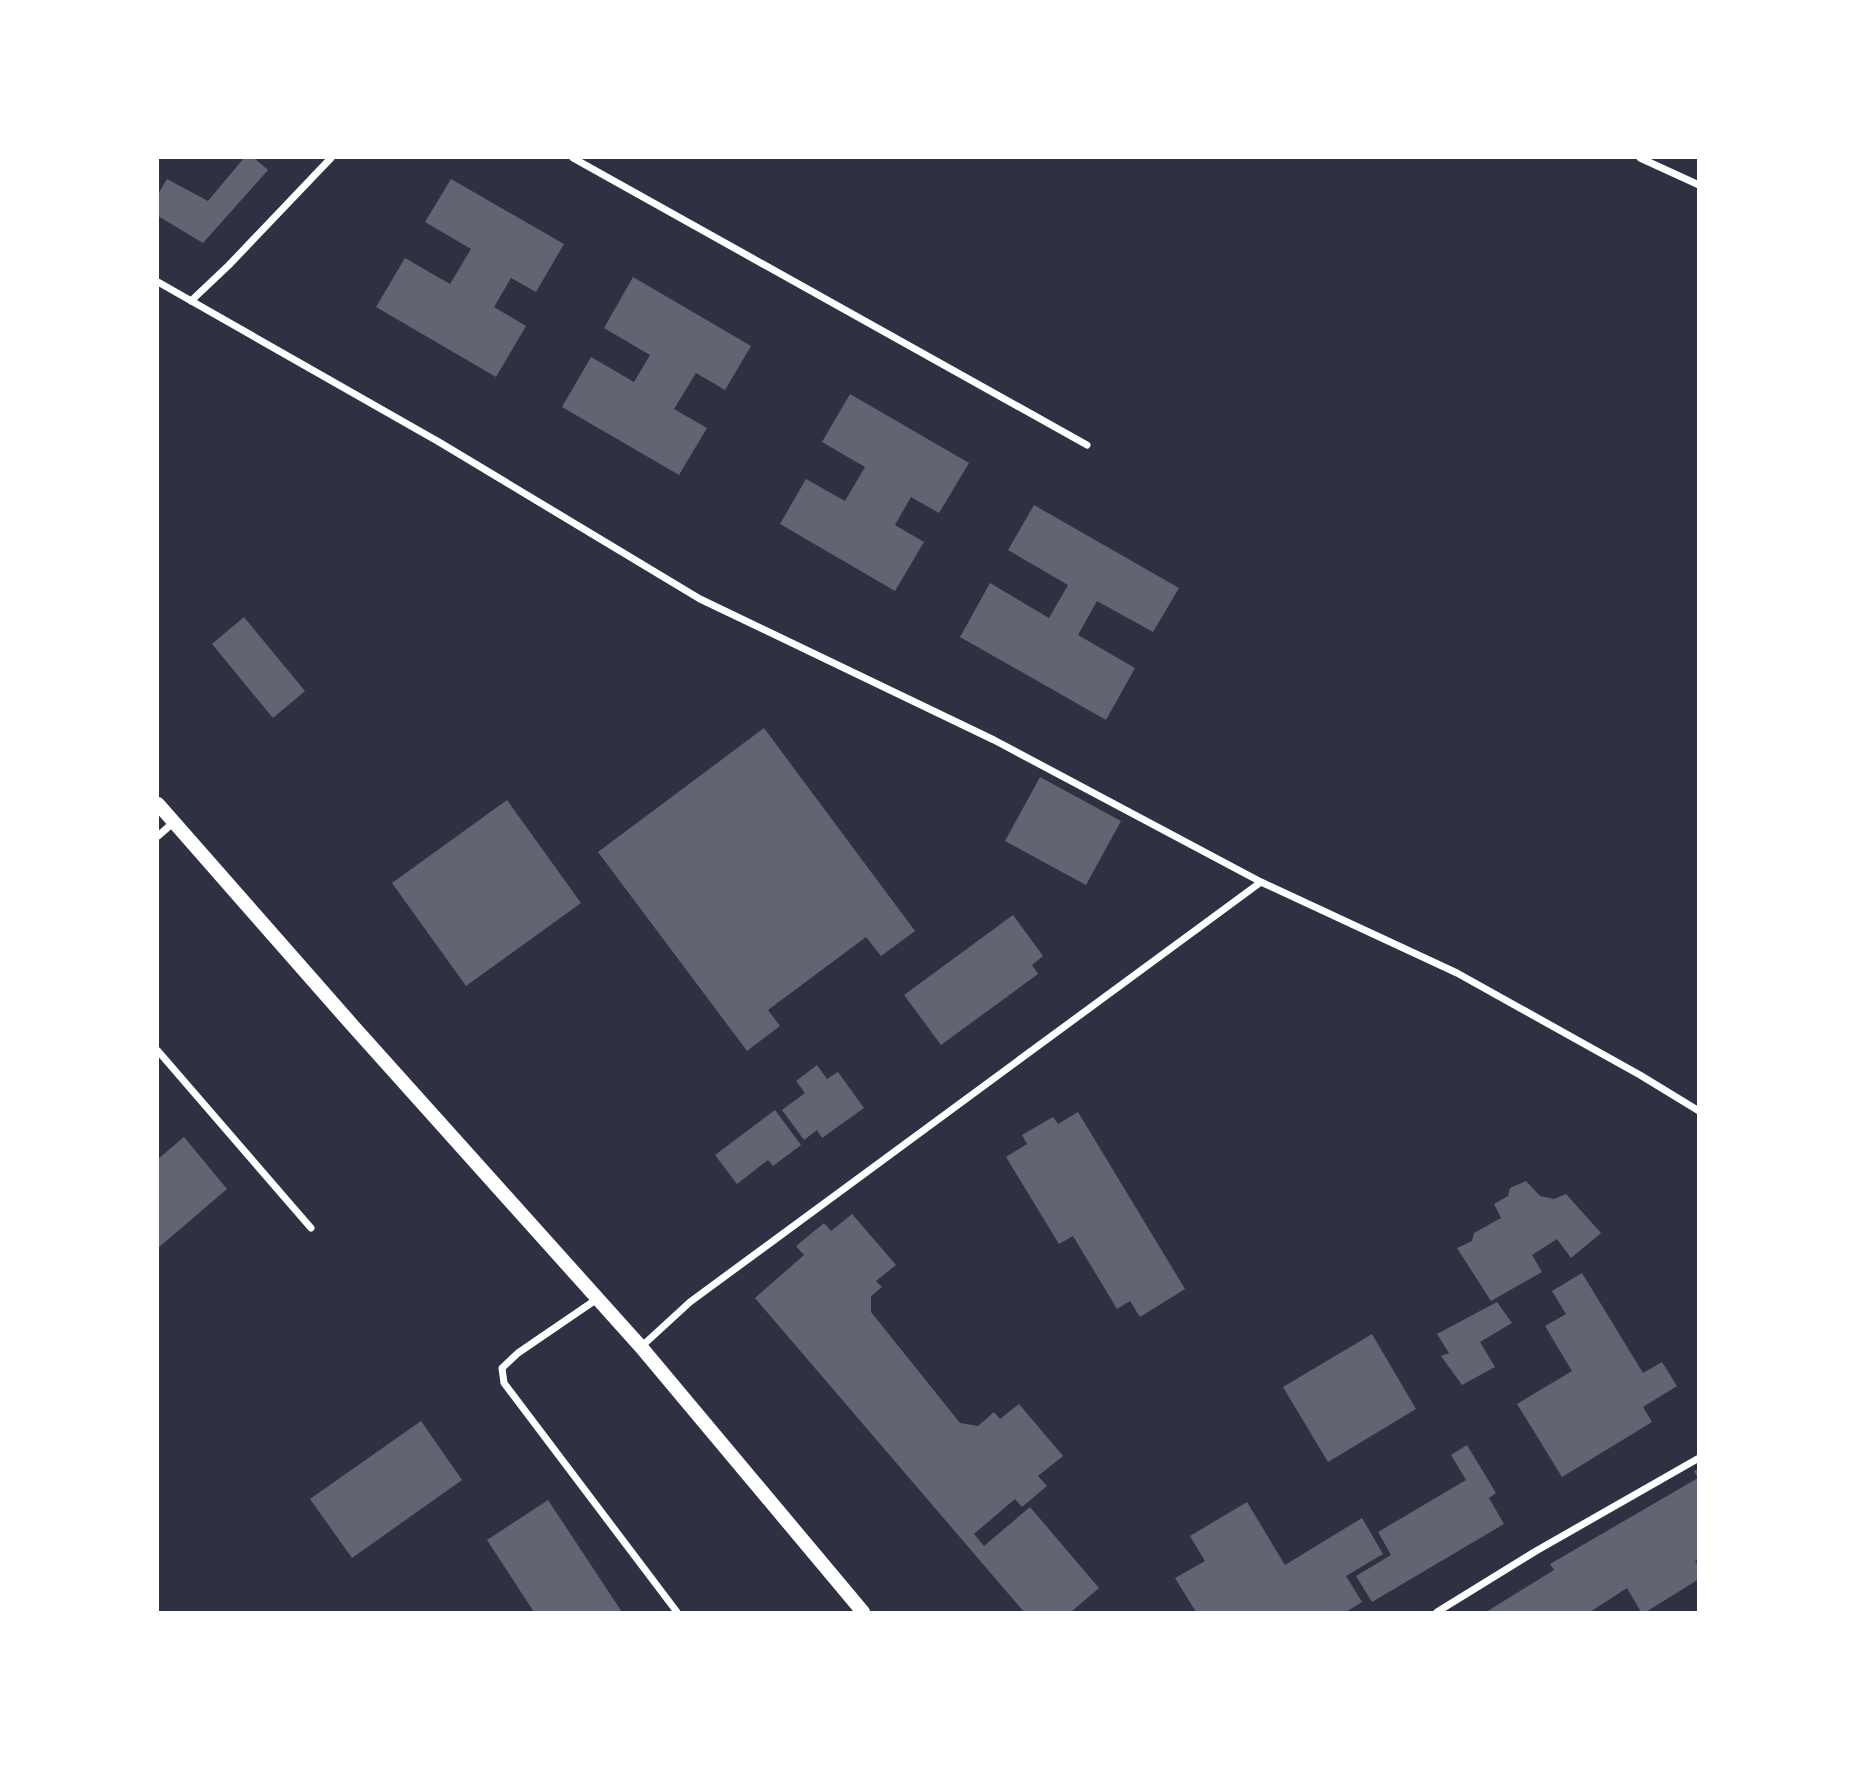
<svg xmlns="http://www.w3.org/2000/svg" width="1856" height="1770" viewBox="0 0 1856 1770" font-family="Manrope,sans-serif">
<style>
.building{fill:#626471}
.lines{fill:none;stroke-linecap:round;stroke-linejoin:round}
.minor{stroke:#fff;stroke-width:7}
.secondary{stroke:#fff;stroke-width:14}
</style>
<rect width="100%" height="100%" fill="#2d3142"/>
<path class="building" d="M 244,158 L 254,158 L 268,170 L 203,243 L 158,216 L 158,194 L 167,179 L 208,201 Z
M 451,179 L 564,244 L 536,292 L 511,278 L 494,307 L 526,326 L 496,377 L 376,307 L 405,258 L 450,284 L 471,249 L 425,222 Z
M 633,277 L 751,346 L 725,390 L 696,373 L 674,409 L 707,428 L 679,475 L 562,407 L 591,357 L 634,382 L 650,355 L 604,328 Z
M 850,394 L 969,463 L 939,513 L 911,497 L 895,525 L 924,542 L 895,591 L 780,524 L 806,479 L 845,501 L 865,467 L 822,442 Z
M 1034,505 L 1179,588 L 1153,632 L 1097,601 L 1078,635 L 1135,668 L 1106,720 L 960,637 L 990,583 L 1049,618 L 1068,585 L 1008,550 Z
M 244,617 L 305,691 L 273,718 L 212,644 Z
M 764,728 L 915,931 L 881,956 L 866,937 L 768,1010 L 780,1026 L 747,1051 L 598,852 Z
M 1040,777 L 1121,821 L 1086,885 L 1005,841 Z
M 507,800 L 581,903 L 466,986 L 392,883 Z
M 1013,915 L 1043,956 L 1032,965 L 1038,974 L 941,1045 L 904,995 Z
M 817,1065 L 827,1079 L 838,1072 L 864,1108 L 822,1138 L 817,1130 L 804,1140 L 782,1110 L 805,1093 L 796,1081 Z
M 775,1110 L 801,1145 L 773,1166 L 768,1160 L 737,1184 L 715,1155 Z
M 1078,1112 L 1185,1289 L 1140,1317 L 1130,1301 L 1117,1309 L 1073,1236 L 1059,1244 L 1006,1157 L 1027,1144 L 1022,1135 L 1053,1117 L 1058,1124 Z
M 184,1137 L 227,1189 L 158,1248 L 158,1159 Z
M 1526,1181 L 1540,1196 L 1554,1199 L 1566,1194 L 1601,1233 L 1571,1258 L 1557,1239 L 1532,1255 L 1542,1272 L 1491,1301 L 1457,1248 L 1472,1241 L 1474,1233 L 1501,1218 L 1494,1204 L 1508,1196 L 1510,1188 Z
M 852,1214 L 896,1265 L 876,1281 L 882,1287 L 871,1296 L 871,1312 L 960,1423 L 978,1426 L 994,1412 L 1000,1419 L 1019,1404 L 1063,1456 L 1038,1476 L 1047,1486 L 1022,1507 L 1015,1499 L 974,1534 L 984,1546 L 1030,1507 L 1099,1588 L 1071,1612 L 1024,1612 L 755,1298 L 804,1255 L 796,1246 L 824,1223 L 831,1231 Z
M 1582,1273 L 1643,1373 L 1662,1362 L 1677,1386 L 1643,1407 L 1652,1422 L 1562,1477 L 1517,1404 L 1572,1371 L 1545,1326 L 1566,1314 L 1552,1291 Z
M 1497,1302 L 1512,1323 L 1480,1342 L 1495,1367 L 1462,1385 L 1441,1356 L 1449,1353 L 1437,1334 Z
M 1372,1334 L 1416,1409 L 1328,1462 L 1283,1387 Z
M 421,1421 L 462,1480 L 352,1558 L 310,1499 Z
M 1467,1445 L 1496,1493 L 1489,1498 L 1504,1524 L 1372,1602 L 1356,1576 L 1391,1555 L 1378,1532 L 1466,1480 L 1451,1455 Z
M 1699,1469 L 1699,1559 L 1695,1561 L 1699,1566 L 1699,1579 L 1646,1612 L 1641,1612 L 1627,1588 L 1590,1612 L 1486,1612 L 1554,1570 L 1550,1564 L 1698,1478 L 1694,1471 Z
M 548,1500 L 622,1612 L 534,1612 L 487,1540 Z
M 1247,1502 L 1285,1565 L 1362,1518 L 1383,1554 L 1346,1576 L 1362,1602 L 1346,1612 L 1196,1612 L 1175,1578 L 1205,1561 L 1190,1536 Z"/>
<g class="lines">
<path class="minor" d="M 573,158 L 1087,445
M 1640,158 L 1699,185
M 158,282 L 439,442 L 700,599 L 994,740 L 1261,882 L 1457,973 L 1640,1075 L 1699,1111
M 191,301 L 229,265 L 331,158
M 158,836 L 174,822
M 158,1051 L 311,1228
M 597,1299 L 518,1353 L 502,1368 L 504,1383 L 677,1612
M 641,1347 L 690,1302 L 1261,882
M 1437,1612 L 1536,1551 L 1699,1458"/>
<path class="secondary" d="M 158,804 L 353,1026 L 641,1347 L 863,1612"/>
</g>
<rect width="1856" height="1770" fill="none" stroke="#ffffff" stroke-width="318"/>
</svg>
